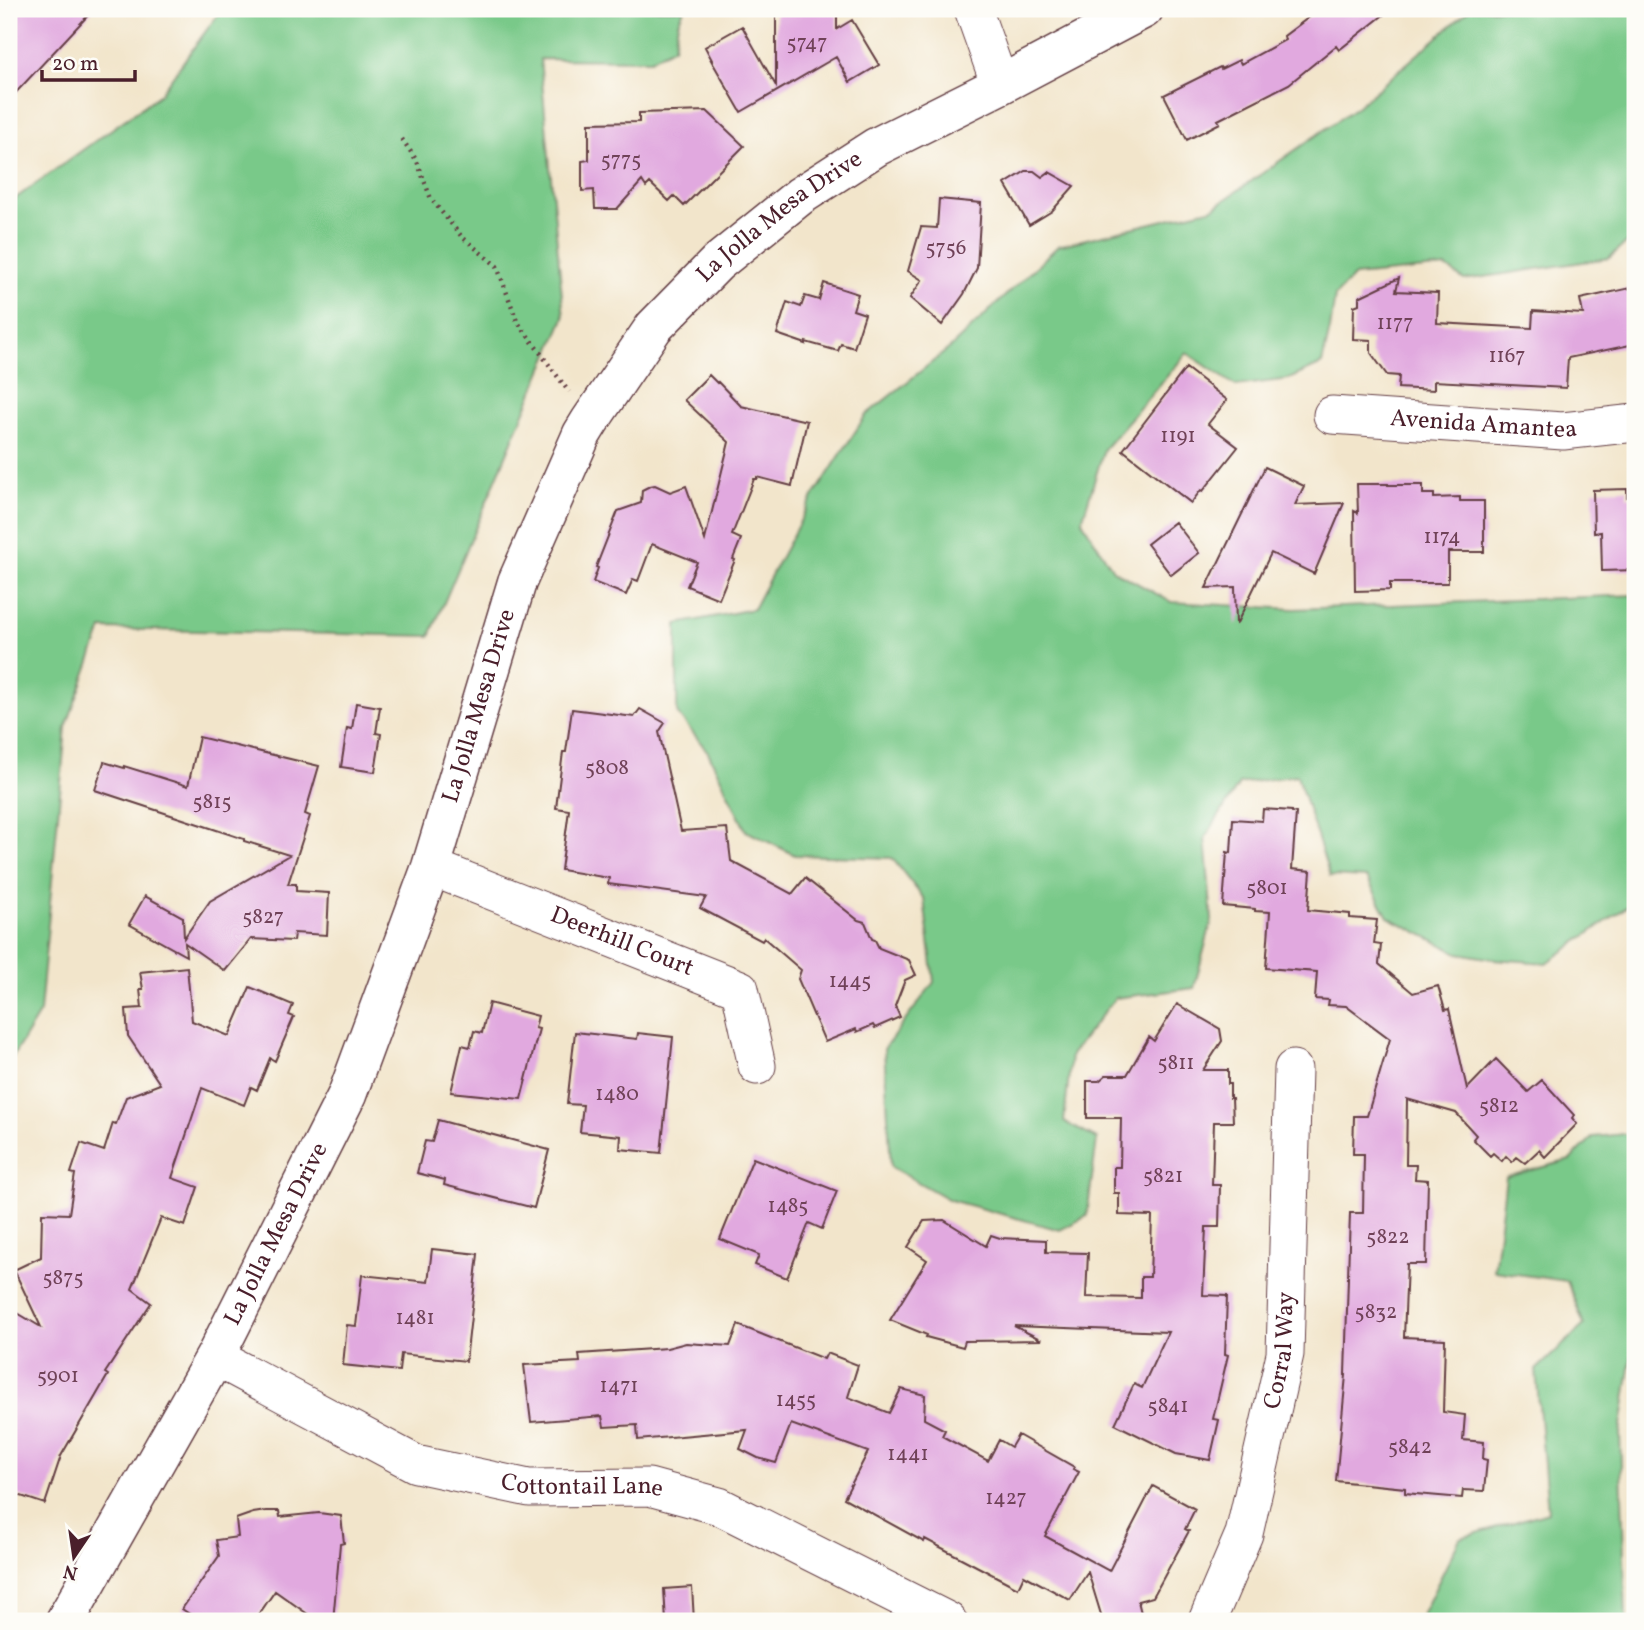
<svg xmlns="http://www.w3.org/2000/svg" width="1644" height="1630" viewBox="0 0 1644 1630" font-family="Vollkorn,serif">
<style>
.green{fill:#79c989;stroke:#62745a;stroke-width:2}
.building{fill:#e1a9df}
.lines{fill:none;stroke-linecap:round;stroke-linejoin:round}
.minor-casing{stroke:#633d43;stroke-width:39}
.tertiary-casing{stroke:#633d43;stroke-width:41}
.path{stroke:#633d43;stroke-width:4.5;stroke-dasharray:2 5;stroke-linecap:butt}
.minor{stroke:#fff;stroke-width:37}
.tertiary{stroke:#fff;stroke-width:38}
.labels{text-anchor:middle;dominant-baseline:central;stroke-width:7;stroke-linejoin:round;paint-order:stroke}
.number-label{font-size:21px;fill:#704258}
.street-label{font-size:24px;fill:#4a1f2b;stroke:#fdfcf7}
</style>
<rect width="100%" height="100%" fill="#fdfcf7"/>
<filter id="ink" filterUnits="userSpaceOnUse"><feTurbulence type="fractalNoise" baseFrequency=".0143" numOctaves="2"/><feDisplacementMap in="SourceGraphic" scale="14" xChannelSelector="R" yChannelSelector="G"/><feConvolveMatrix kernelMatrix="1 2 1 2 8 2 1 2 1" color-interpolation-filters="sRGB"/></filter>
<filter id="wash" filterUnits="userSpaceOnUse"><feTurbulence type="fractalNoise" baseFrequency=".00686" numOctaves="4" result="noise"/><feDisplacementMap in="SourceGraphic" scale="28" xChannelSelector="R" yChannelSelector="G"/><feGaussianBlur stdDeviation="1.57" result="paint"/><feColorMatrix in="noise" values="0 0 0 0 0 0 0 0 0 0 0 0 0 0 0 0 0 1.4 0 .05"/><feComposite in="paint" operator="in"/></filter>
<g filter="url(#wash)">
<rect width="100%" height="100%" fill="#f2e5cb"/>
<path class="green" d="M 222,9 L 684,9 L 678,22 L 674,47 L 650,60 L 540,59 L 564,318 L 430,636 L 102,629 L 66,727 L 40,1012 L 9,1063 L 9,203 L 159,95 Z
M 1470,9 L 1635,9 L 1635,235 L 1609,258 L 1464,280 L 1446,267 L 1354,276 L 1335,296 L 1330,329 L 1322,364 L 1289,379 L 1236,386 L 1187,353 L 1104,449 L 1082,521 L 1113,570 L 1171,602 L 1294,609 L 1635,595 L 1635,901 L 1547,963 L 1493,959 L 1458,953 L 1388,917 L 1367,878 L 1330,876 L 1297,775 L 1239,784 L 1205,838 L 1212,920 L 1194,988 L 1115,998 L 1071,1055 L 1064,1122 L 1097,1139 L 1087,1216 L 1060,1230 L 950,1200 L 891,1167 L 884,1049 L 934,982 L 924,899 L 892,858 L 795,855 L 746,831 L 708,752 L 677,713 L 677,624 L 753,609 L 812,499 L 866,415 L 951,347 L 1058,246 L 1213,208 L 1358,106 Z
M 1635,1133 L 1635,1336 L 1620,1433 L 1626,1621 L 1419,1621 L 1460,1538 L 1548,1512 L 1536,1370 L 1584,1325 L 1567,1281 L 1494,1271 L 1506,1177 L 1570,1160 L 1593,1137 Z"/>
<g id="blocks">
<path class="building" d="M 9,9 L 94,9 L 9,100 Z
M 776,9 L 837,9 L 837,29 L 852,20 L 879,65 L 850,82 L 836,57 L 741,112 L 711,60 L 712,60 L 705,47 L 742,26 L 776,86 Z
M 1320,9 L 1391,9 L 1339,50 L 1336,46 L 1289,84 L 1218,120 L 1220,123 L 1187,140 L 1164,95 L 1220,67 L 1221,69 L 1239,60 L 1241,64 L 1285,40 L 1284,36 Z
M 707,111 L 744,146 L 684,206 L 674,196 L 669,201 L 650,183 L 646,187 L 642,181 L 617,209 L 595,209 L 594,190 L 582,191 L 582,161 L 589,160 L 589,123 L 639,122 L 639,113 Z
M 1026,171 L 1034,171 L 1042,177 L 1049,172 L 1074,186 L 1052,211 L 1029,225 L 1005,184 Z
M 939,199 L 981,203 L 977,268 L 964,294 L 942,325 L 910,298 L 922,280 L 908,271 L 921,227 L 937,228 Z
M 1399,278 L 1396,291 L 1438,293 L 1437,323 L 1532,328 L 1533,311 L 1583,314 L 1580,299 L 1635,287 L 1635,344 L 1568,358 L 1566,388 L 1434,381 L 1434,390 L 1398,388 L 1399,376 L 1387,375 L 1371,353 L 1371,340 L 1353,339 L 1354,306 L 1359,304 L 1359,297 Z
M 824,283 L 858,294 L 853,310 L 865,314 L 854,348 L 841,344 L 838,351 L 806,342 L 806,344 L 777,334 L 787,302 L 801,307 L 805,296 L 819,300 Z
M 1186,368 L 1227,400 L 1208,424 L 1238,447 L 1203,491 L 1201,490 L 1191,503 L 1123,450 Z
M 709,375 L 717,383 L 718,382 L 741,406 L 807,421 L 792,486 L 757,477 L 757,479 L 754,479 L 732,535 L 741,539 L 733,559 L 735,560 L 719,599 L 687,586 L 697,562 L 652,544 L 638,581 L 633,579 L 626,595 L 593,582 L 598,568 L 596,567 L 618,511 L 641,503 L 642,490 L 650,486 L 655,485 L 670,492 L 686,486 L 705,540 L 729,442 L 684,400 Z
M 1265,467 L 1304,486 L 1295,505 L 1344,503 L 1314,574 L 1271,553 L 1236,625 L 1235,587 L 1206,588 Z
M 1357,484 L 1388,484 L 1388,485 L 1423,485 L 1423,494 L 1434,494 L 1434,498 L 1460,497 L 1460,501 L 1484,501 L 1484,552 L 1448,552 L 1448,583 L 1390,583 L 1390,590 L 1355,591 L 1354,511 L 1358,513 Z
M 1627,489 L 1627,497 L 1632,496 L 1632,501 L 1635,501 L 1635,570 L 1602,571 L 1601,532 L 1594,533 L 1593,490 Z
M 1175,522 L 1199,553 L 1171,575 L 1147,544 Z
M 356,703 L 380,707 L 376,733 L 381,734 L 375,772 L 341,767 L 347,728 L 352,729 Z
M 572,709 L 634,717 L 640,709 L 665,723 L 659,732 L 681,831 L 727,828 L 731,861 L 792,894 L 805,878 L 858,920 L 865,922 L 872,939 L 875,940 L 879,948 L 909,960 L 916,975 L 905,980 L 895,1006 L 900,1017 L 875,1028 L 873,1025 L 857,1032 L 856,1029 L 825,1042 L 798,979 L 801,970 L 764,938 L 762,941 L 700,908 L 706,897 L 608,884 L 609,878 L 561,870 L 569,810 L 556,808 L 563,752 L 566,752 Z
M 199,737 L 319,766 L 305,814 L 310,816 L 288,884 L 296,884 L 296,891 L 329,893 L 327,935 L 294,933 L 293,941 L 251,939 L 225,971 L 185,943 L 186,956 L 129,924 L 145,896 L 183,917 L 184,938 L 210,901 L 289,855 L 244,841 L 244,839 L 95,790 L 104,762 L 124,768 L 124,766 L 188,786 Z
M 1263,809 L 1292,811 L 1292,812 L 1296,813 L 1292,869 L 1311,871 L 1308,910 L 1350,914 L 1350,918 L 1377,920 L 1374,944 L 1381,945 L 1379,964 L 1413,993 L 1438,986 L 1445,1010 L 1449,1009 L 1467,1089 L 1496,1059 L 1528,1092 L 1542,1080 L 1574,1115 L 1572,1118 L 1577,1124 L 1545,1157 L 1539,1150 L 1525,1163 L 1517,1157 L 1512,1162 L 1506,1156 L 1502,1161 L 1493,1153 L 1490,1156 L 1473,1139 L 1476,1135 L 1456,1113 L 1407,1099 L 1406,1165 L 1416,1165 L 1415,1179 L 1428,1180 L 1426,1264 L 1407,1264 L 1404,1337 L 1445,1339 L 1443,1412 L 1465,1415 L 1463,1440 L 1484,1442 L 1483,1459 L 1487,1460 L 1484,1491 L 1463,1490 L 1462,1498 L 1405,1493 L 1405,1488 L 1336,1481 L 1346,1375 L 1345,1375 L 1350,1213 L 1363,1213 L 1364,1154 L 1353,1154 L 1354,1116 L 1367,1116 L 1390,1039 L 1346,1006 L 1328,1005 L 1329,1000 L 1315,999 L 1317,972 L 1266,968 L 1270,912 L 1255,911 L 1255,909 L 1223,906 L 1227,852 L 1231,853 L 1233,819 L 1262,821 Z
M 187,967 L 192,1021 L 229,1036 L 250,987 L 293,1005 L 289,1015 L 294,1017 L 275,1061 L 270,1058 L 257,1090 L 251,1087 L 244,1105 L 202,1088 L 172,1178 L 198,1187 L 185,1226 L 161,1218 L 132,1289 L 151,1303 L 105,1373 L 108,1375 L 61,1456 L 45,1504 L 9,1492 L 9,1308 L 41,1327 L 14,1270 L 41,1257 L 42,1213 L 69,1214 L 75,1174 L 71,1173 L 81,1143 L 104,1151 L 113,1123 L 116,1124 L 126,1097 L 160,1084 L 128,1036 L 126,1009 L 142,1008 L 140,989 L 143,989 L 140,972 Z
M 489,1003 L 538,1016 L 535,1028 L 539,1029 L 521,1099 L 451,1092 L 462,1045 L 470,1047 L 474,1031 L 482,1033 Z
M 1177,1004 L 1220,1029 L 1222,1041 L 1203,1070 L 1228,1070 L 1228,1084 L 1230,1084 L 1230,1098 L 1232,1098 L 1233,1122 L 1214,1122 L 1212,1185 L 1220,1185 L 1219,1227 L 1206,1227 L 1203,1295 L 1227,1296 L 1225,1354 L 1228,1355 L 1213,1419 L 1219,1420 L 1210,1460 L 1176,1454 L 1115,1424 L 1134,1384 L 1142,1388 L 1168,1332 L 1014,1326 L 1042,1340 L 965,1341 L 963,1347 L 926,1337 L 927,1335 L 890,1320 L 927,1260 L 908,1247 L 924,1221 L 944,1220 L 986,1246 L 991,1235 L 1000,1238 L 1046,1240 L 1046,1252 L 1088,1253 L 1086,1297 L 1141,1298 L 1141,1277 L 1150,1277 L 1152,1216 L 1119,1215 L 1119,1193 L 1114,1193 L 1114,1167 L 1120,1167 L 1121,1118 L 1087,1118 L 1087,1081 L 1099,1081 L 1106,1075 L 1127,1075 L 1149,1037 L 1154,1041 Z
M 575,1032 L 637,1039 L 638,1033 L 673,1037 L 661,1153 L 620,1149 L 621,1136 L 580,1132 L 583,1105 L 567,1104 Z
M 438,1120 L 549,1150 L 534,1208 L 444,1185 L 445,1180 L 417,1173 L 425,1141 L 432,1142 Z
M 753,1158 L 837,1191 L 822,1229 L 809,1223 L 787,1278 L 755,1265 L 759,1255 L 720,1239 Z
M 432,1249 L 478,1254 L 466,1361 L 401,1354 L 399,1371 L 343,1365 L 347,1325 L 356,1326 L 362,1275 L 428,1282 Z
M 738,1325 L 824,1359 L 827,1353 L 858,1365 L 848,1397 L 889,1413 L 901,1389 L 925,1395 L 924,1419 L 945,1430 L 942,1436 L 988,1461 L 999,1440 L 1011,1447 L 1018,1435 L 1074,1467 L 1073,1469 L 1079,1472 L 1045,1536 L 1109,1571 L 1153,1486 L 1195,1509 L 1185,1529 L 1189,1531 L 1153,1597 L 1138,1601 L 1143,1621 L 1103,1621 L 1088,1572 L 1070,1600 L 1024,1575 L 1018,1588 L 925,1539 L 924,1542 L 844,1498 L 868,1452 L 791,1424 L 776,1463 L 758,1458 L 740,1449 L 747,1430 L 638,1440 L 637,1425 L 604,1427 L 602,1416 L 531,1422 L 524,1365 L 580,1362 L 579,1354 L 667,1348 L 686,1343 L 730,1346 Z
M 266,1511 L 279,1511 L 280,1517 L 319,1513 L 341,1516 L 344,1543 L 340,1544 L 333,1621 L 309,1621 L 309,1615 L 275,1591 L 257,1617 L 237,1619 L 235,1621 L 200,1621 L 182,1609 L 219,1556 L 216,1540 L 238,1537 L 236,1519 L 253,1513 Z
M 692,1587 L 694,1621 L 666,1621 L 664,1589 Z"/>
</g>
</g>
<g filter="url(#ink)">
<use href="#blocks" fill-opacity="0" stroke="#633d43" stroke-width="2"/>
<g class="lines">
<defs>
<g id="minor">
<path d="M 973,9 L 1000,85"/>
<path id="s1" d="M 1332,415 L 1563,431 L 1635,423"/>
<path id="s2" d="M 431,867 L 740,989 L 757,1066"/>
<path id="s3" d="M 215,1357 L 416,1464 L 529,1488 L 649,1487 L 719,1506 L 948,1621"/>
<path id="s4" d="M 1207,1621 L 1244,1534 L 1285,1354 L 1293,1069"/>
</g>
<g id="tertiary">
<path id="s5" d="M 65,1621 L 215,1357 L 347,1095 L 431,867 L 517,582 L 582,434 L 590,421 L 654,327 L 717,263 L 800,196 L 876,147 L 1000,85 L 1144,9"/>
</g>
</defs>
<use href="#minor" class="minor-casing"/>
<use href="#tertiary" class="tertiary-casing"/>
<path class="path" d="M 402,139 L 417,161 L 431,199 L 462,237 L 497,266 L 517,321 L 569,392"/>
<use href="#minor" class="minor"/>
<use href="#tertiary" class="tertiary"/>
</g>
</g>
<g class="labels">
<g class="number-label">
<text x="807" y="43">5747</text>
<text x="621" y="160">5775</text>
<text x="946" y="248">5756</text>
<text x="1395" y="323">1177</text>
<text x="1507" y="356">1167</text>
<text x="1178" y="436">1191</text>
<text x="1442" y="537">1174</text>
<text x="607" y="768">5808</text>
<text x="212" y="802">5815</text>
<text x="1267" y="888">5801</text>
<text x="263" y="917">5827</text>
<text x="850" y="981">1445</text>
<text x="1176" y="1063">5811</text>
<text x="617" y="1094">1480</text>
<text x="1499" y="1106">5812</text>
<text x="1163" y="1176">5821</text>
<text x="788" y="1206">1485</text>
<text x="1388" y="1237">5822</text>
<text x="63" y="1278">5875</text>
<text x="1376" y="1312">5832</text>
<text x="415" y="1318">1481</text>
<text x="58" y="1376">5901</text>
<text x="619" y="1386">1471</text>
<text x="796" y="1400">1455</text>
<text x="1168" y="1406">5841</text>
<text x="1410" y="1447">5842</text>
<text x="908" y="1454">1441</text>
<text x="1006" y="1498">1427</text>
</g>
<g class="street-label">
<text stroke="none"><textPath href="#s5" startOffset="1596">La Jolla Mesa Drive</textPath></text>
<text stroke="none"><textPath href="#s1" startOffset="152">Avenida Amantea</textPath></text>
<text stroke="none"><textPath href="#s5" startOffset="1008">La Jolla Mesa Drive</textPath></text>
<text stroke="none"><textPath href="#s2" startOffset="205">Deerhill Court</textPath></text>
<text stroke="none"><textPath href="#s5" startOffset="441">La Jolla Mesa Drive</textPath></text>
<text stroke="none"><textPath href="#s4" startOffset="282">Corral Way</textPath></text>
<text stroke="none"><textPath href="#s3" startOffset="396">Cottontail Lane</textPath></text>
</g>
</g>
<rect width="1644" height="1630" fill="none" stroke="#fdfcf7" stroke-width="35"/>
<g transform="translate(74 1557) rotate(193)" stroke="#fdfcf7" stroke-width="5" paint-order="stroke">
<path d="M0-5L12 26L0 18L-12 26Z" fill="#4a1f2b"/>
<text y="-10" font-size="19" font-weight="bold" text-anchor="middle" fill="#4a1f2b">N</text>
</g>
<path d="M42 70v10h93v-10" fill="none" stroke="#4a1f2b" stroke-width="3.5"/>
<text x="52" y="70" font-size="21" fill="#4a1f2b" stroke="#fdfcf7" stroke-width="5" paint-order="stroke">20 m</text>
</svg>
